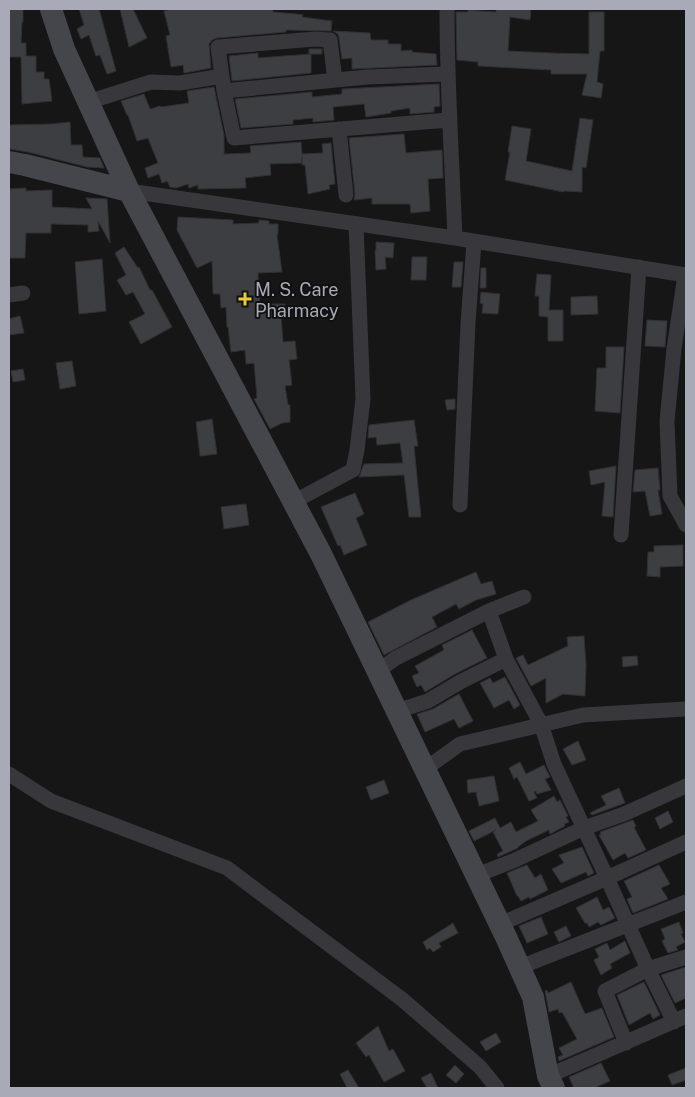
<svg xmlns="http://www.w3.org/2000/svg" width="695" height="1097" viewBox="0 0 695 1097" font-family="'Public Sans',sans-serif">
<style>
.building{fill:#3d3e41;stroke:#303033}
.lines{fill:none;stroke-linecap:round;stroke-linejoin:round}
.street{stroke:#37373c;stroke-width:15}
.secondary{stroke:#45454c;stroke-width:22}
.poi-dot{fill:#eccb39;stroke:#111112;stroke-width:2}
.labels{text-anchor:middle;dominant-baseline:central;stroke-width:4;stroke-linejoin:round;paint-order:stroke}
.poi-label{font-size:18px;fill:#a8aab7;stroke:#111112;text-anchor:start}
</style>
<rect width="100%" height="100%" fill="#161617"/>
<path class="building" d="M 9,9 L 23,9 L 23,22 L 22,22 L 21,43 L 26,43 L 26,56 L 36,56 L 36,72 L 44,72 L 44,79 L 49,79 L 52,101 L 22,104 L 21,57 L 9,57 Z
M 79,9 L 99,9 L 116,71 L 107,74 L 100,55 L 96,56 L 89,35 L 81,39 L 77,29 L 84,25 Z
M 120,9 L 133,9 L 147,38 L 129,47 Z
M 172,9 L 273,9 L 273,12 L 296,14 L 303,15 L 302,17 L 332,21 L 331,31 L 286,30 L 286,32 L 217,38 L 212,40 L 209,44 L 211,68 L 184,73 L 183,65 L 171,67 L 166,36 L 170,35 L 164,11 Z
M 496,9 L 531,9 L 530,20 L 510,17 L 508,51 L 551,53 L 589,54 L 589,12 L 604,12 L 604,51 L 600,51 L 597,82 L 603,84 L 601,98 L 582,95 L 587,74 L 551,74 L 551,70 L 478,66 L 478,62 L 457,60 L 456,12 L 468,12 L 468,10 L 496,12 Z
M 333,31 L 370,33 L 371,40 L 388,40 L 388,44 L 401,44 L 401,51 L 412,50 L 412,52 L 436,54 L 437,65 L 352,69 L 352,58 L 342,59 L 339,38 L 338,34 Z
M 309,49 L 322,49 L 322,54 L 309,54 Z
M 258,53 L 258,58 L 311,54 L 311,73 L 232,81 L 229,56 Z
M 439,84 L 440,106 L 434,107 L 434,112 L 410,114 L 410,108 L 391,111 L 391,113 L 366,117 L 364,104 L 333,107 L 334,120 L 313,122 L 313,118 L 293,120 L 293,124 L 241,128 L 235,99 L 312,92 L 312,97 L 342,94 L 342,89 Z
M 214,87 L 224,135 L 224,154 L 251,153 L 250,146 L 301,142 L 302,154 L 323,153 L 322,144 L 331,143 L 335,184 L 329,185 L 330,189 L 308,194 L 305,165 L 302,165 L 302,156 L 302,163 L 270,164 L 271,175 L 245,178 L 246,188 L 198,189 L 198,185 L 189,188 L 188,184 L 176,188 L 170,187 L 167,181 L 162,183 L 159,174 L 148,178 L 145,168 L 158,163 L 148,138 L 137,141 L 128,115 L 127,115 L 121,101 L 144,94 L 150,109 L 160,106 L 161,107 L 189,103 L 187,91 Z
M 580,118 L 593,120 L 586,168 L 582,167 L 582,192 L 564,191 L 563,192 L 505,180 L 510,152 L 508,152 L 512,126 L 531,129 L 526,161 L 572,171 Z
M 70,122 L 71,145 L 82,145 L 83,157 L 100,158 L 104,168 L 87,167 L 28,152 L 9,149 L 9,125 L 51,124 Z
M 404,134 L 406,153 L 442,150 L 443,178 L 428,179 L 430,211 L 411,213 L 410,204 L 372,204 L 372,198 L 354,200 L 355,194 L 349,138 Z
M 26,188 L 26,191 L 52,190 L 52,207 L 92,209 L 86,198 L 107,199 L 110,243 L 98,221 L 99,231 L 88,232 L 88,225 L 51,224 L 51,233 L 26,233 L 25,258 L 9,258 L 9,189 Z
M 178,217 L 233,220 L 233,224 L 259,223 L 259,220 L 269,221 L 269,224 L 278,224 L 278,234 L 277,235 L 282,272 L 258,273 L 258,277 L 260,304 L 285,304 L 285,315 L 281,315 L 283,342 L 295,341 L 297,359 L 289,360 L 292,385 L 285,386 L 288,405 L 290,405 L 290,422 L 282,423 L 270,429 L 254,399 L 257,398 L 254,363 L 246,364 L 245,350 L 231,352 L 228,327 L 227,327 L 226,307 L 221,308 L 220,294 L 213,294 L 212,261 L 197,268 L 177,230 Z
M 376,242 L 394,243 L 393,258 L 385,257 L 386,269 L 376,270 L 375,251 L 376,250 Z
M 124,247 L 138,268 L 139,267 L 150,290 L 152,290 L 172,327 L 141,344 L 129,322 L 145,314 L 133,292 L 126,295 L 117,280 L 126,275 L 115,253 Z
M 412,257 L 427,257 L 426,280 L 411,280 Z
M 102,259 L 106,311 L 79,314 L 75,262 Z
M 454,262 L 463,262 L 461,287 L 452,287 Z
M 481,268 L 486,268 L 486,288 L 480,288 Z
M 537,274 L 551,275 L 549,310 L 563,310 L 563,341 L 548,341 L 548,317 L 539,316 L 539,296 L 535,296 Z
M 481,292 L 500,294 L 498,314 L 482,313 L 483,304 L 480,303 Z
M 597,296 L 598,314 L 571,315 L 571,297 Z
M 20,316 L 24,333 L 9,335 L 9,319 Z
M 647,320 L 667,321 L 665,347 L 645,346 Z
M 606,347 L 624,347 L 620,413 L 595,411 L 597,368 L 606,368 Z
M 72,361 L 76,386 L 60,389 L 56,363 Z
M 23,369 L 25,380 L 13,382 L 11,371 Z
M 455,399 L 455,409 L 447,410 L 445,400 Z
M 212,419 L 217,454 L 200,456 L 196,422 Z
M 414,420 L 418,446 L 414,446 L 421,517 L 409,517 L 404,475 L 359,477 L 364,464 L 403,463 L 400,443 L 377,445 L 376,437 L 368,438 L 369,425 Z
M 616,466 L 613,517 L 602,516 L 605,482 L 591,485 L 589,471 Z
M 658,468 L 660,490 L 658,490 L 662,514 L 650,516 L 645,491 L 633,492 L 635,470 Z
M 355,493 L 364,514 L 356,518 L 367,545 L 344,555 L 340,545 L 338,546 L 321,507 Z
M 246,504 L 249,525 L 224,529 L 221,507 Z
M 683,545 L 683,566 L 660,567 L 660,577 L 647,576 L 648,552 L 654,552 L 654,546 Z
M 476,572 L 481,584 L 492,581 L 496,594 L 476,600 L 459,609 L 456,604 L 432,617 L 437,627 L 384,655 L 368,622 L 411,600 Z
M 472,630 L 487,658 L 455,674 L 425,692 L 421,685 L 417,687 L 412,676 L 419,673 L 415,666 L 444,650 L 442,645 Z
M 584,636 L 586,666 L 585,696 L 563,694 L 546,703 L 546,678 L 531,686 L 516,658 L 523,655 L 528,665 L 568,646 L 567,637 Z
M 637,656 L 638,665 L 623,667 L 622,657 Z
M 505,677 L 520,705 L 514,709 L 509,700 L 494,708 L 480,683 L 490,678 L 493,683 Z
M 459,694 L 473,721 L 459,728 L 454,719 L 425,732 L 417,714 L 433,709 Z
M 578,741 L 586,760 L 572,765 L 563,749 Z
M 520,762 L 526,774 L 544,765 L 550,777 L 545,779 L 551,790 L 537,794 L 536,791 L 534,792 L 537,798 L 529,801 L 517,777 L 514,779 L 509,768 Z
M 494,776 L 499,801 L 479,806 L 476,792 L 468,793 L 467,780 Z
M 384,780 L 389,793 L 371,800 L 366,787 Z
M 619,788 L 625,803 L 592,815 L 590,813 L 606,805 L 601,796 Z
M 554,796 L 557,802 L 560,800 L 568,816 L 566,817 L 569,822 L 564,824 L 565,826 L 550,834 L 549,830 L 526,841 L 518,847 L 518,848 L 498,857 L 497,854 L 503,851 L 493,832 L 496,830 L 474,841 L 469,831 L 495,818 L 500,828 L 511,822 L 516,832 L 538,821 L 531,810 Z
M 668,811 L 673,822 L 660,829 L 655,818 Z
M 633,820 L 636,826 L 634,827 L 646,850 L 628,858 L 625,853 L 613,860 L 599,835 L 601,834 L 600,832 Z
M 582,847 L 594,873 L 588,876 L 586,872 L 561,883 L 552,869 L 564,863 L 559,855 Z
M 527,865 L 535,878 L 541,874 L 548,890 L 530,899 L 529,897 L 521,901 L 518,896 L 517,896 L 507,873 Z
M 659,865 L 670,884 L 661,888 L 668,899 L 633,913 L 627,899 L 632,897 L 624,881 Z
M 597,897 L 603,910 L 609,907 L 615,918 L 601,925 L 598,922 L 589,927 L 587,923 L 585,923 L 576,908 Z
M 541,917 L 548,934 L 527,943 L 519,926 Z
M 679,922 L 683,933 L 681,934 L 685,942 L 676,947 L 678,950 L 668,953 L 662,941 L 665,939 L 661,929 Z
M 453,923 L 458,933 L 439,943 L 441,947 L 433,952 L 430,948 L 427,950 L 423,942 Z
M 566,926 L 571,936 L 559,942 L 554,932 Z
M 625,941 L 630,953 L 610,964 L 612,968 L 601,975 L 594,960 L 599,957 L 595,949 L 607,943 L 610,950 Z
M 686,967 L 686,998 L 675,1003 L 661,975 Z
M 571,982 L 585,1014 L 602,1008 L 614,1037 L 559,1061 L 558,1057 L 563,1055 L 559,1048 L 577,1039 L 562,1012 L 559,1013 L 558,1009 L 549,1012 L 545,991 L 547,990 L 548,993 Z
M 644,982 L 660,1015 L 653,1019 L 650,1013 L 629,1025 L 617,995 Z
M 378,1026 L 389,1051 L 393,1049 L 405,1071 L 384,1082 L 369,1055 L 366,1057 L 356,1043 Z
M 496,1033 L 501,1042 L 486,1051 L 480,1042 Z
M 601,1063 L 610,1081 L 594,1088 L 574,1088 L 569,1077 Z
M 455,1065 L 464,1074 L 456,1083 L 446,1075 Z
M 686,1068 L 686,1080 L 672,1085 L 668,1075 Z
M 348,1070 L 359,1088 L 347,1088 L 340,1074 Z
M 431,1073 L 438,1088 L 427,1088 L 421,1078 Z"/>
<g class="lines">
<path class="street" d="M 447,11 C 447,87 452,162 455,238
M 447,74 L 367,77 L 224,91 L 234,138 L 448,120
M 224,91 L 218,47 L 315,39 L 330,40 L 335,80
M 88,102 L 151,82 L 180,83 L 222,76
M 339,129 L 346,195
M 129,191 L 455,238 L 686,275
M 685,275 L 674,349 L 667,421 L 670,496 L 686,525
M 9,295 L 23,293
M 293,502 L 353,470 L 357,450 L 363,399 L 356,224
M 460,505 L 468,323 L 474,242
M 621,535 L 639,267
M 489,611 L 524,597
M 378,671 L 396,658 L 489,611 L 506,659
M 397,711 L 428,701 L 460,682 L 506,659 L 541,724 L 554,764 L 607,878 L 648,969 L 674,1022
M 425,769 L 460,744 L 583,715 L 686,709
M 9,774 L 51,801 L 227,868 L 403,1000 L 480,1067 L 497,1088
M 477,875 L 513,861 L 584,828 L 624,814 L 686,786
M 500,924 L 607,878 L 686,842
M 520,967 L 686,902
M 626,1043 L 605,991 L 648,969 L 686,957
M 548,1076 L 686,1016"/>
<path class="secondary" d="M 51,9 L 64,49 L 129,191 L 321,554 L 506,937 L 533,997 L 548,1076 L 554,1088
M 9,162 L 25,165 L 129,191"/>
</g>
<path class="poi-dot" d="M242.5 291.5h5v5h5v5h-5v5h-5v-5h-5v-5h5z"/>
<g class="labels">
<g class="poi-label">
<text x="255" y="289">M. S. Care<tspan x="255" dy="21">Pharmacy</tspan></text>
</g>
</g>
<rect width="695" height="1097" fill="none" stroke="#a8aab7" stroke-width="20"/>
</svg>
